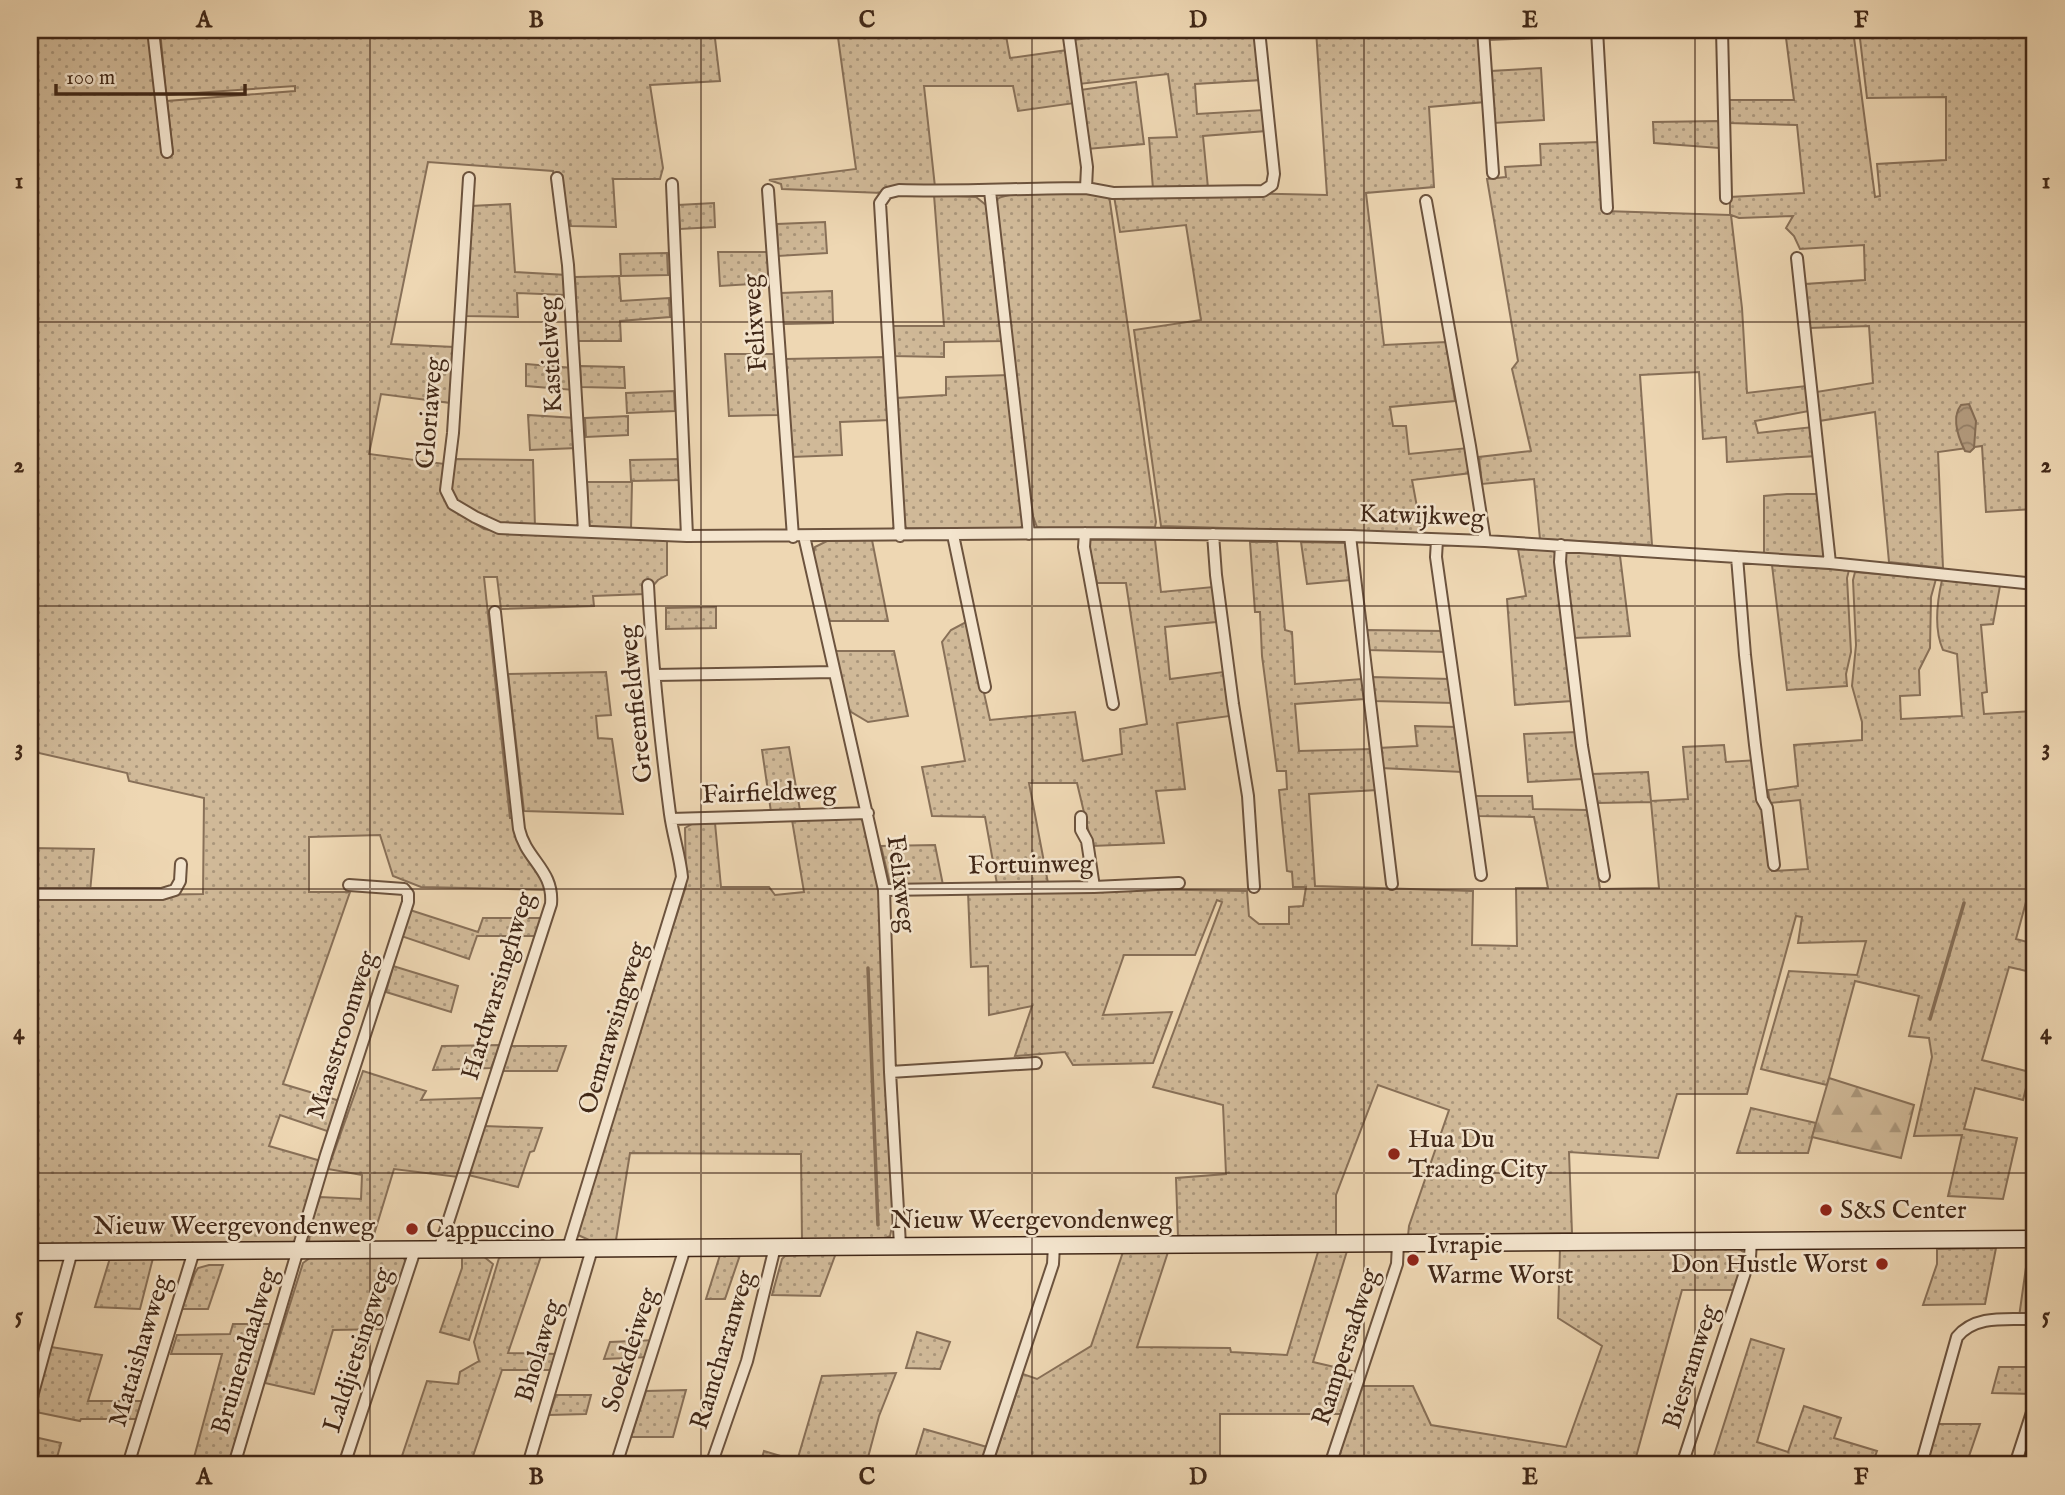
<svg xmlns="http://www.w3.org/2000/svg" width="2065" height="1495" viewBox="0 0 2065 1495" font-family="'IM FELL English',serif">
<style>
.grass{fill:url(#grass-dots);stroke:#887058;stroke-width:2}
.forest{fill:url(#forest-firs);stroke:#887058;stroke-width:2}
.water{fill:url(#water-waves);stroke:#856d55;stroke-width:2}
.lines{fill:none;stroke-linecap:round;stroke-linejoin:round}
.stream{stroke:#856d55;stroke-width:3.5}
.street-casing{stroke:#6c533e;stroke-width:14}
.secondary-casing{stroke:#402717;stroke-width:19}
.street{stroke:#f4e5ce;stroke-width:10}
.secondary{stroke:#f4e5ce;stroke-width:16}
.grid{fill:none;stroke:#402717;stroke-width:2;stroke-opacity:0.55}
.poi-dot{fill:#8f2418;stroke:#f4e5ce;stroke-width:2.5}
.labels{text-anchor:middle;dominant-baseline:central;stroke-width:5;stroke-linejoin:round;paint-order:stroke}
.street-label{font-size:26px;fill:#402717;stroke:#f4e5ce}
.poi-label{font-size:26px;fill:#402717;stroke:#f4e5ce;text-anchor:start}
.neatline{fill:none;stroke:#402717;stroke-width:2.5}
.grid-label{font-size:23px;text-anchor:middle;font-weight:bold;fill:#402717}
</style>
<defs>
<pattern id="grass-dots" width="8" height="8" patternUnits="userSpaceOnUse" patternTransform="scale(1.75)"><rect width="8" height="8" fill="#d0b998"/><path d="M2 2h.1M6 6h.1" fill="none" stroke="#aa967b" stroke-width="1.8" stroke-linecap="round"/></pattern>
<pattern id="forest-firs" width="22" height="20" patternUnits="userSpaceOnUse" patternTransform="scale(1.75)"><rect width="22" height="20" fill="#d0b998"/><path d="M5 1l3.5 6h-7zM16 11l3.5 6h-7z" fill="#aa967b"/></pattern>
<pattern id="water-waves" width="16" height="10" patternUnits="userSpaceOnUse" patternTransform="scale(1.75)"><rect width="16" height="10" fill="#b39b7e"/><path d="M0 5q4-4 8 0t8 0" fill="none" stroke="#937e66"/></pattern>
</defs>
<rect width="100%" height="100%" fill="#eed7b3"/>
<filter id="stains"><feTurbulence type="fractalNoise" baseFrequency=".00286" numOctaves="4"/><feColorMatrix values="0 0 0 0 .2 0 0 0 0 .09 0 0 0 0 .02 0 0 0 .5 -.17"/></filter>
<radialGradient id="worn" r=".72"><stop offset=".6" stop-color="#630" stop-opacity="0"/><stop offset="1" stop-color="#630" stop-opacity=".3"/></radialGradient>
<path class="grass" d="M 30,30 L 149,30 L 163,156 L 173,154 L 167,101 L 295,91 L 295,86 L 166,95 L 160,30 L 714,30 L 720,81 L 650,85 L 663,168 L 660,179 L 613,179 L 616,227 L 571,226 L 570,221 L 564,221 L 557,207 L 553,171 L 428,162 L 391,344 L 454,347 L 451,403 L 381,394 L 369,454 L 445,464 L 442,492 L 450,508 L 484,529 L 509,533 L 667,539 L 667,575 L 658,580 L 646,594 L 593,596 L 594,606 L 501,609 L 497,577 L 484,577 L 510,818 L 513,818 L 521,848 L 548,890 L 421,887 L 393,876 L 380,835 L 309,837 L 309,892 L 350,892 L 283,1084 L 340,1101 L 330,1132 L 280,1115 L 269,1146 L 321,1161 L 301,1222 L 299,1242 L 30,1244 L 30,897 L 203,894 L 204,798 L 129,781 L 127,773 L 30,751 Z
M 837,30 L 1005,30 L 1010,58 L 1068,50 L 1075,103 L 1018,111 L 1013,86 L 924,86 L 935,187 L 892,186 L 882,193 L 782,189 L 781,184 L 769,180 L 856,169 Z
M 1163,30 L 1257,30 L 1262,80 L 1195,84 L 1197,114 L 1264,110 L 1266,131 L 1203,136 L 1208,188 L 1153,189 L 1149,138 L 1177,137 L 1168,74 L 1079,84 L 1072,40 Z
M 1316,30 L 1480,30 L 1485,102 L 1429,107 L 1434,187 L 1366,193 L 1384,345 L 1446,342 L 1455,401 L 1390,407 L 1393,426 L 1406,426 L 1409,454 L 1468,448 L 1471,473 L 1412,480 L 1422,534 L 1161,526 L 1134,330 L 1201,320 L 1186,225 L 1120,232 L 1114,196 L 1231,193 L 1327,195 Z
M 1489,30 L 1539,30 L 1539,38 L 1490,40 Z
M 1785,30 L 1853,30 L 1875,197 L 1880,196 L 1877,164 L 1946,160 L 1946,97 L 1867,98 L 1859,30 L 2035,30 L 2035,452 L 2031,453 L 2035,509 L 1986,512 L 1982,446 L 1938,452 L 1943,568 L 1889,562 L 1875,412 L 1819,421 L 1816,392 L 1873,383 L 1869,326 L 1809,328 L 1805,284 L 1865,280 L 1864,245 L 1800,249 L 1794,236 L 1786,228 L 1793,216 L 1739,218 L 1731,215 L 1742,308 L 1747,393 L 1806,386 L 1809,411 L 1755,421 L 1758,433 L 1813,427 L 1816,456 L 1727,462 L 1726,437 L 1703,439 L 1699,372 L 1640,375 L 1652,545 L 1540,539 L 1534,479 L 1482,484 L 1479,457 L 1531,451 L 1512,369 L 1518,361 L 1487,179 L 1506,177 L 1505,167 L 1541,165 L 1540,144 L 1600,142 L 1604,211 L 1730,215 L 1730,197 L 1804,193 L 1797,125 L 1729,123 L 1728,100 L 1794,100 Z
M 1541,68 L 1544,120 L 1494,123 L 1491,71 Z
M 1136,82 L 1144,144 L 1087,149 L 1080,90 Z
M 1719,121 L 1719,148 L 1654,143 L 1653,122 Z
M 1088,191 L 1109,195 L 1156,522 L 1155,527 L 1044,528 L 1037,527 L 1031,511 L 996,206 L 997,199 C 1012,190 1068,192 1088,191 Z
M 934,195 L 976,197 L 986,205 L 1005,341 L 944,342 L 944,357 L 892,356 L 891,326 L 944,326 Z
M 714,203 L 715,227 L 680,229 L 678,205 Z
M 510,204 L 515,272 L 567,275 L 567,295 L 517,293 L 518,317 L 465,316 L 471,206 Z
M 825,222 L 827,253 L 778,256 L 777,224 Z
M 718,252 L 768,252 L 770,283 L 720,286 Z
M 667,253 L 668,275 L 621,276 L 620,254 Z
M 619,276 L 621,301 L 669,298 L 670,317 L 620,321 L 621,341 L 578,341 L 575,277 Z
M 832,291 L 833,323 L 783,324 L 781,293 Z
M 725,354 L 776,354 L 780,415 L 729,416 Z
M 886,357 L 890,420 L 840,422 L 842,455 L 791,457 L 785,359 Z
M 526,364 L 573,368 L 574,390 L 526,386 Z
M 580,366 L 624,367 L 625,388 L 581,387 Z
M 1009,375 L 1026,524 L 1018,529 L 906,528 L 903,521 L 896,398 L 946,395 L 946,377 Z
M 674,391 L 675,411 L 627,413 L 626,393 Z
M 528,415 L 576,418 L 577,448 L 530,450 Z
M 628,416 L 628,435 L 586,437 L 585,418 Z
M 454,459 L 533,460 L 535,527 L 502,526 L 455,500 L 449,490 Z
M 681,459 L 681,480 L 631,481 L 630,460 Z
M 587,482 L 632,482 L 631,530 L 589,526 C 586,511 588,497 587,482 Z
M 1787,494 L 1819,494 L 1824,556 L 1821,558 L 1764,554 L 1764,496 Z
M 872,540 L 888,621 L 828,621 L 813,556 L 815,547 L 827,541 Z
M 1088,540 L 1155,540 L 1161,592 L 1213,587 L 1216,622 L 1165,627 L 1170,679 L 1223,672 L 1230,716 L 1177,723 L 1185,789 L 1156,791 L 1164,843 L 1092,846 L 1077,783 L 1029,783 L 1048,883 L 997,884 L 985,817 L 932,816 L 922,767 L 965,761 L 942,642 L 951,630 L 968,621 L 990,720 L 1075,712 L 1083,761 L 1122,754 L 1120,729 L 1147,724 L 1126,583 L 1097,583 Z
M 1250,542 L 1277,542 L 1285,630 L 1292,632 L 1295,684 L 1362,679 L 1364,699 L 1295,704 L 1299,751 L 1372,749 L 1377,790 L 1309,794 L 1315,886 L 1473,891 L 1472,945 L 1517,946 L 1516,888 L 1548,888 L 1534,817 L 1477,816 L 1474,796 L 1532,796 L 1533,809 L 1588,810 L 1600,889 L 1659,888 L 1651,802 L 1597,803 L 1592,774 L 1648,772 L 1651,801 L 1688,799 L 1683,747 L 1724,745 L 1726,762 L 1758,760 L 1768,811 L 1772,871 L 1808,869 L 1800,800 L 1770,803 L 1768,790 L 1798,786 L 1794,745 L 1862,740 L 1862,722 L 1852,686 L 1856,645 L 1853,580 L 1855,572 L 1936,579 L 1931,597 L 1930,648 L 1919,670 L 1920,695 L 1900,696 L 1901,719 L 1962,716 L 1957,654 L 1943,650 C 1934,630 1937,602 1942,580 L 2000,586 L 1993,624 L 1981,625 L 1987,692 L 1982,693 L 1984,714 L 2035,711 L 2035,904 L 2026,902 L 2016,939 L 2035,944 L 2035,973 L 2009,967 L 1982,1060 L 2030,1072 L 2023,1100 L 1975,1088 L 1964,1129 L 2017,1138 L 2003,1199 L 1948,1196 L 1962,1135 L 1914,1136 L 1932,1057 L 1929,1038 L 1909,1036 L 1919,996 L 1855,981 L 1827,1085 L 1761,1069 L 1789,971 L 1857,975 L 1866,941 L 1798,943 L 1802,917 L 1796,916 L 1747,1094 L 1677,1094 L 1658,1158 L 1569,1152 L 1572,1233 L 1408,1236 L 1409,1226 L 1449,1110 L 1378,1085 L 1336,1195 L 1336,1235 L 1178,1237 L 1176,1178 L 1226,1174 L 1223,1105 L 1153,1087 L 1222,902 L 1217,900 L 1195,955 L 1124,955 L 1103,1015 L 1172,1012 L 1153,1063 L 1073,1065 L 1065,1052 L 1015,1056 L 1032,1006 L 989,1015 L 988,966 L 971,967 L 968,892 L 1133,889 L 1247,891 L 1249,916 L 1259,924 L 1289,924 L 1289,907 L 1303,906 L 1306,887 L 1293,887 L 1292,872 L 1287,871 L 1279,790 L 1287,789 L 1286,771 L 1277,771 L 1262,656 L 1260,612 L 1255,612 Z
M 1301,542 L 1345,543 L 1350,580 L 1307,584 Z
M 1518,549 L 1551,550 L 1557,554 L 1572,701 L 1515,705 L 1507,599 L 1526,596 Z
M 1571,551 L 1620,556 L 1630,636 L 1573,638 L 1564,553 Z
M 1772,565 L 1849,570 L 1847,578 L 1851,652 L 1846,674 L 1847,686 L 1787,690 Z
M 716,607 L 716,628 L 666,629 L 666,608 Z
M 1365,630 L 1444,631 L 1447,652 L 1367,650 Z
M 834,651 L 894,651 L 908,716 L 868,722 L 848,710 Z
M 606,672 L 611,715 L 596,716 L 598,738 L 612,739 L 623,814 L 524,811 L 508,674 Z
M 1371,677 L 1451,679 L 1454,703 L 1373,701 Z
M 1415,726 L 1457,727 L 1462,772 L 1381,768 L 1378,748 L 1417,746 Z
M 1577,732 L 1583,779 L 1528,782 L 1524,734 Z
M 789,747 L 800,810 L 771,812 L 762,750 Z
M 860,818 L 864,822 L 879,884 L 893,1222 L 890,1236 L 884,1239 L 802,1240 L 801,1154 L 630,1153 L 616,1240 L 589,1240 L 578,1235 L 577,1224 L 686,886 L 685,828 L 692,824 L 715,823 L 721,887 L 769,887 L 775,895 L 804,892 L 792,820 Z
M 935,845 L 943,885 L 890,884 L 881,846 Z
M 30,848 L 94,849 L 90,892 L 30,891 Z
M 410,910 L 478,932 L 483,918 L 541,918 L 536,936 L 477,936 L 469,959 L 401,936 Z
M 393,966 L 458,986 L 451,1012 L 386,992 Z
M 500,1045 L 491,1068 L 433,1070 L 442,1046 Z
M 509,1046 L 566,1046 L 557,1071 L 502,1071 Z
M 363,1071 L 426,1091 L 421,1100 L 481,1098 L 483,1101 L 458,1177 L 394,1169 L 372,1241 L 309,1242 L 311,1223 L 320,1197 L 361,1199 L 362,1175 L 328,1169 Z
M 1751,1108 L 1816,1123 L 1808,1153 L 1737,1153 Z
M 484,1126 L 542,1128 L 534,1151 L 530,1152 L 518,1187 L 468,1175 Z
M 2029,1246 L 2035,1247 L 2035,1316 L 2019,1317 Z
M 1560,1248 L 1740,1249 L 1745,1254 L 1735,1290 L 1682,1290 L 1636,1457 L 1680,1457 L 1677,1465 L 1333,1465 L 1361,1386 L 1413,1386 L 1431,1425 L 1566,1447 L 1602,1346 L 1558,1318 Z
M 1996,1248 L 1985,1304 L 1923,1305 L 1937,1264 L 1937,1249 Z
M 1347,1251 L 1313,1362 L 1356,1372 L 1343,1414 L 1220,1414 L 1220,1465 L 992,1465 L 1023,1374 L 1037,1379 L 1091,1346 L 1123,1252 L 1168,1252 L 1137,1347 L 1230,1348 L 1231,1352 L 1287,1355 L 1318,1252 Z
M 836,1253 L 820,1296 L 772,1295 L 782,1259 L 785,1256 Z
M 462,1255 L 483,1256 L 493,1264 L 469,1340 L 440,1332 L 462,1268 Z
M 720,1255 L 740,1255 L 725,1299 L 706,1299 Z
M 503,1256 L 541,1256 L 508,1353 L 561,1354 L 555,1370 L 502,1370 L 470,1465 L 399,1465 L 427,1381 L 458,1384 L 460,1372 L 479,1361 L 474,1342 L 499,1258 Z
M 311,1257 L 403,1257 L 406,1262 L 386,1329 L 333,1330 L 314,1394 L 265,1383 L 303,1263 Z
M 110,1258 L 153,1258 L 140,1309 L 95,1307 Z
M 209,1265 L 223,1265 L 208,1309 L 182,1309 L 195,1273 L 198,1268 Z
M 233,1324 L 276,1324 L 230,1465 L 192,1465 L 222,1354 L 171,1354 L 177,1335 L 230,1334 Z
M 917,1332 L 950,1342 L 940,1369 L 906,1368 Z
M 1751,1339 L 1784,1349 L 1757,1442 L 1788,1452 L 1804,1406 L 1841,1418 L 1834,1438 L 1877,1451 L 1872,1465 L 1711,1465 Z
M 656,1340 L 649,1357 L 604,1359 L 610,1342 Z
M 51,1347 L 102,1355 L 88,1401 L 144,1401 L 138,1419 L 81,1419 L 80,1421 L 31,1411 Z
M 1999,1367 L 2035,1367 L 2035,1394 L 1992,1393 Z
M 896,1373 L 879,1416 L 866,1465 L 760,1465 L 764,1451 L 797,1461 L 822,1376 Z
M 686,1390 L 673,1437 L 631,1437 L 646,1391 Z
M 556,1395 L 591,1395 L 586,1414 L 549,1415 Z
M 1937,1424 L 1980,1424 L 1966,1465 L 1923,1465 Z
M 924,1429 L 987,1447 L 981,1465 L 913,1465 Z
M 30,1436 L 61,1443 L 56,1461 L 30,1455 Z"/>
<path class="forest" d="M 1829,1078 L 1914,1105 L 1901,1158 L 1812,1137 Z"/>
<path class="water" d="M 1969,404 L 1976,421 L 1974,448 L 1970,452 L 1965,451 C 1958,437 1951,418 1961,405 Z"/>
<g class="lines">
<path class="stream" d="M 868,968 L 878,1225
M 1930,1019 L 1964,903"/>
<defs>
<path id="street" d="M 153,30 L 167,152
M 1483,30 L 1493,173
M 1597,30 L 1607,208
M 1722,30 L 1726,198
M 469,178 L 453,433 L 446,490 L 453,504 L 475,517 L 499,528 L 687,536 L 1085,533 L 1350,536 L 1485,541 L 1830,563 L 2035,584
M 557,178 L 568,265 L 584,531
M 672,184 L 687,536
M 1086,188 L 1113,193 L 1263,191 L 1272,185 L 1274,174 L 1259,30
M 768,190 L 793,537
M 990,191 L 1029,534
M 1426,201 L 1470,446 L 1485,541
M 1797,258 L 1830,563
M 1085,533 L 1084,547 L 1113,704
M 1213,534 L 1216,575 L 1233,704 L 1248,796 L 1254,887
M 953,535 L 985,687
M 804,536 L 884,890 L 890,1072 L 900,1245
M 900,536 L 880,203 L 887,193 L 899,190 C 962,192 1023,188 1086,188 L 1087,167 L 1068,30
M 1350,536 L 1392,884
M 1437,540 L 1436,557 L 1481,875
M 1561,545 L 1560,562 L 1582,746 L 1604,876
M 1737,557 L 1745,655 L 1755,745 L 1762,799 L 1767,808 L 1774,865
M 655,675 L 834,672
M 1081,817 L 1081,830 L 1087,841 L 1094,887
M 671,819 L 868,813
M 884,890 L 1094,887 L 1179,883
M 30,894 L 162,894 L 175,890 L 180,881 L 181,864
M 890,1072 L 1036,1063
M 568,1248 L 682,877 C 680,856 673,836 670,814 C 660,738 652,662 648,585
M 439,1250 L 551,904 C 554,870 526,860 519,829 L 495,612
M 30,1404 L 72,1251
M 128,1465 L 194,1251
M 234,1465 L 326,1155 L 408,902 L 408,894 L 404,889 L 349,885
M 344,1465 L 415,1250
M 528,1465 L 592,1249
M 616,1465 L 685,1248
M 711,1465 L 747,1361 L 775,1247
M 986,1465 L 1053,1264 L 1054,1245
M 1330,1465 L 1397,1264 L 1398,1243
M 1682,1465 L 1750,1257 L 1751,1241
M 1921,1465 L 1957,1337 C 1976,1314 2008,1320 2035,1319
M 2015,1465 L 2035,1403"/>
<path id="secondary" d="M 30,1252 L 2035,1239"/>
</defs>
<use href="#street" class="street-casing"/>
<use href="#secondary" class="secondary-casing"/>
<use href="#street" class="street"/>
<use href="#secondary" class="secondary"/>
</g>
<path class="grid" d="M 370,30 L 370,1465M 701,30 L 701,1465M 1032,30 L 1032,1465M 1364,30 L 1364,1465M 1695,30 L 1695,1465M 30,322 L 2035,322M 30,606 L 2035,606M 30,889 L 2035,889M 30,1173 L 2035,1173"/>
<g class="poi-dot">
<circle cx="1394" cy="1154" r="7"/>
<circle cx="1826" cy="1210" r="7"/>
<circle cx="412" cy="1229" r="7"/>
<circle cx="1413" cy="1260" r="7"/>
<circle cx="1882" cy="1264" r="7"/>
</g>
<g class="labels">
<g class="street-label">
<text transform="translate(755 323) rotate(-94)">Felixweg</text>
<text transform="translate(551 355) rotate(-93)">Kastielweg</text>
<text transform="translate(430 413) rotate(-85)">Gloriaweg</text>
<text transform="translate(1422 516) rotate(2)">Katwijkweg</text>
<text transform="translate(636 704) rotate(-96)">Greenfieldweg</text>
<text transform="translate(769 793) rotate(-2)">Fairfieldweg</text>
<text transform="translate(1031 865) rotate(-1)">Fortuinweg</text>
<text transform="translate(901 884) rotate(83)">Felixweg</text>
<text transform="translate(498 986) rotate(-73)">Hardwarsinghweg</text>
<text transform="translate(613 1028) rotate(-73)">Oemrawsingweg</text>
<text transform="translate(342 1035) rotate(-72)">Maasstroomweg</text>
<text x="1032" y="1220">Nieuw Weergevondenweg</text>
<text x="234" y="1226">Nieuw Weergevondenweg</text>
<text transform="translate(1346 1347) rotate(-72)">Rampersadweg</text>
<text transform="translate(358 1350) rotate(-72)">Laldjietsingweg</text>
<text transform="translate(630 1350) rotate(-72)">Soekdeiweg</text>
<text transform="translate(723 1350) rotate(-73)">Ramcharanweg</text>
<text transform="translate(140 1351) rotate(-73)">Mataishawweg</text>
<text transform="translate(245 1351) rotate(-73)">Bruinendaalweg</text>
<text transform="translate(539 1351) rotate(-73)">Bholaweg</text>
<text transform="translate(1691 1367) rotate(-72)">Biesramweg</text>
</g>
<g class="poi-label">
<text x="1408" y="1139">Hua Du<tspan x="1408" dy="30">Trading City</tspan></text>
<text x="1840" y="1210">S&amp;S Center</text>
<text x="426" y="1229">Cappuccino</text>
<text x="1427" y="1245">Ivrapie<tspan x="1427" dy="30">Warme Worst</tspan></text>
<text x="1868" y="1264" text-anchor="end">Don Hustle Worst</text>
</g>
</g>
<rect width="2065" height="1495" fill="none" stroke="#eed7b3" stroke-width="77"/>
<path d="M56 84v10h189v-10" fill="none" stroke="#402717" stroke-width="3.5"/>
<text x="66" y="84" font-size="21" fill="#402717" stroke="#f4e5ce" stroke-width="5" paint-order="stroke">100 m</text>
<rect x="38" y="38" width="1988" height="1418" class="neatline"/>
<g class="grid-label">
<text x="204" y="27">A</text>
<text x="536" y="27">B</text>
<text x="867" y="27">C</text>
<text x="1198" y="27">D</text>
<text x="1530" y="27">E</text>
<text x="1861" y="27">F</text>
<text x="19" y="188">1</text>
<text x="2046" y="188">1</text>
<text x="19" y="472">2</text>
<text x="2046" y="472">2</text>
<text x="19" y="755">3</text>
<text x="2046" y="755">3</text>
<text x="19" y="1039">4</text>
<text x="2046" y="1039">4</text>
<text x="19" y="1323">5</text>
<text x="2046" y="1323">5</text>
<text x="204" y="1484">A</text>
<text x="536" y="1484">B</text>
<text x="867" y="1484">C</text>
<text x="1198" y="1484">D</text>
<text x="1530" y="1484">E</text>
<text x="1861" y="1484">F</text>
</g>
<rect width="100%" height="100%" filter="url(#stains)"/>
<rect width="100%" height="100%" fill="url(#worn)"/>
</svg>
